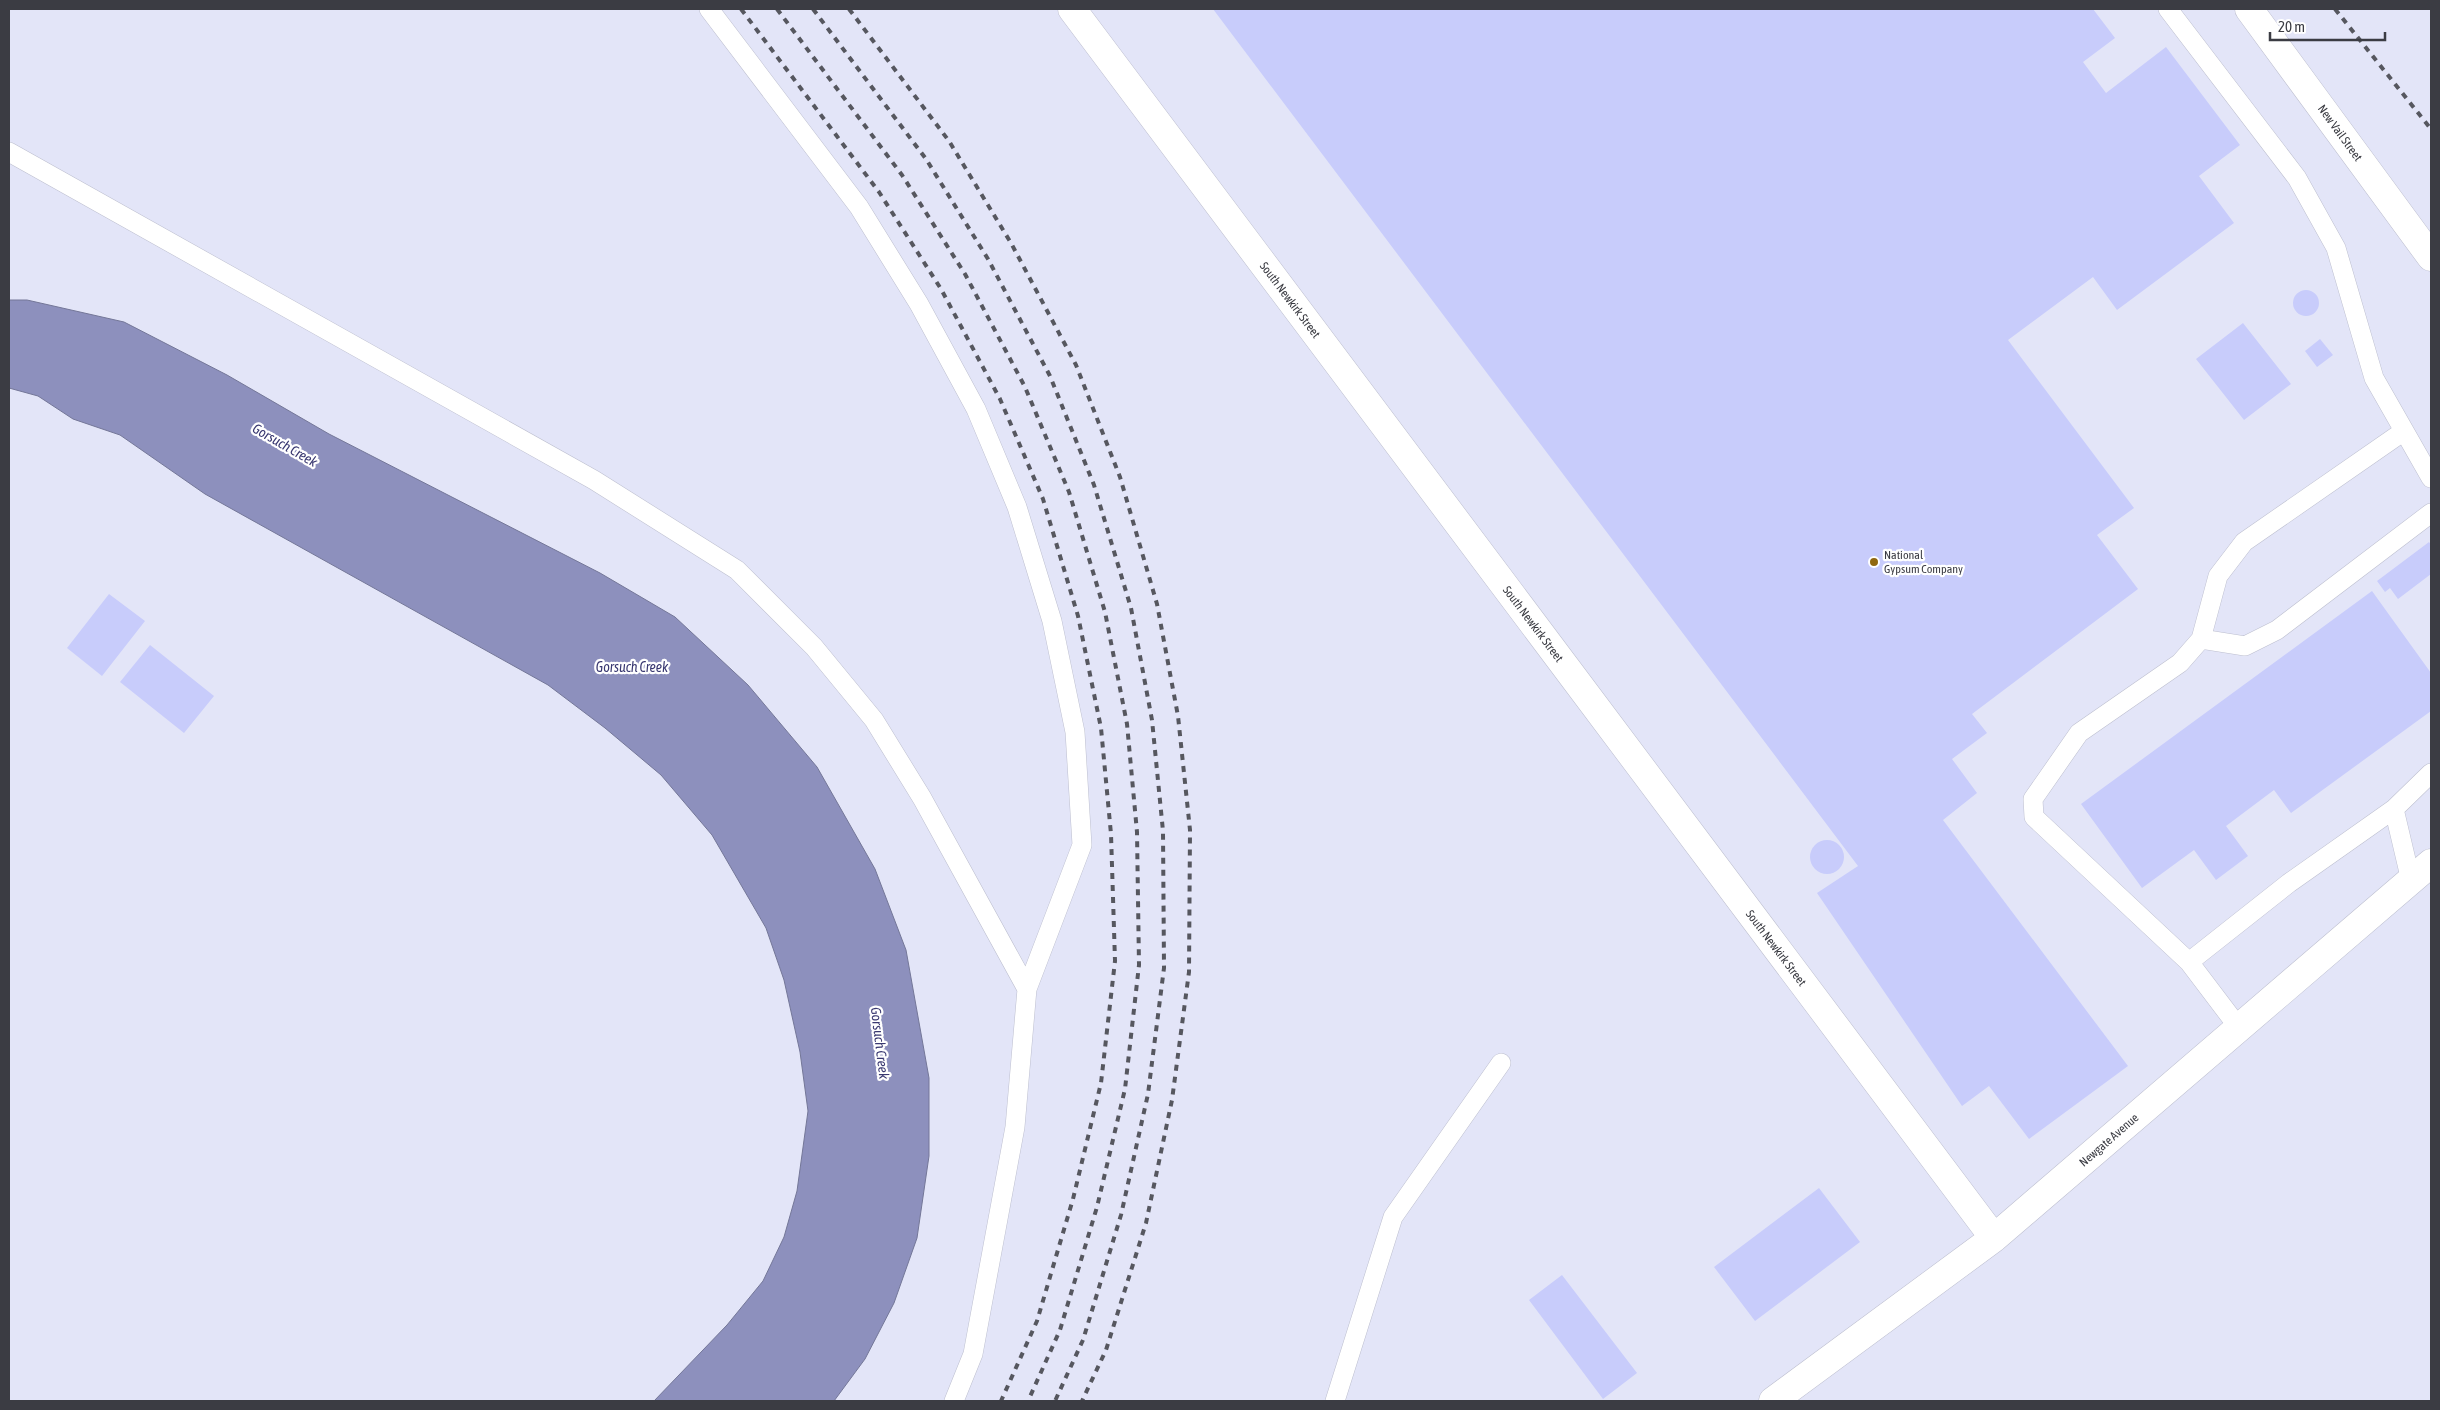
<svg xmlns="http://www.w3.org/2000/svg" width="2440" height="1410" viewBox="0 0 2440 1410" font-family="'Asap Condensed',sans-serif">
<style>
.built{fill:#e3e5f8}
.water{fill:#8d90bd;stroke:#747798}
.building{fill:#c8ccfb}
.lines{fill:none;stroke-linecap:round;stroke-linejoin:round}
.lane-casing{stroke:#bdbfcf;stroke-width:20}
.street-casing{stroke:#bdbfcf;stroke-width:29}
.lane{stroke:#fff;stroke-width:19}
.street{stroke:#fff;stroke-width:28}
.rail{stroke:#56575f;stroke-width:4;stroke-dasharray:6 6;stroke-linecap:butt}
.poi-dot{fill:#90670e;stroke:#fff;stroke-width:2}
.labels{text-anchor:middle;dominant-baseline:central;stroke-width:4.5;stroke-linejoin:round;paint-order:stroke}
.street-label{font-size:12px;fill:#3b3c43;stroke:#fff}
.poi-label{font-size:12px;fill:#3b3c43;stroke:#fff;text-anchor:start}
.water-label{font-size:14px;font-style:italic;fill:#383770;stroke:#fff}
</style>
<rect width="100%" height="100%" fill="#eff1fe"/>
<path class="built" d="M 9,9 L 2431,9 L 2431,1401 L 9,1401 Z"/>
<path class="water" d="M 9,300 L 27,300 L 124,322 L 227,375 L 329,434 L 600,573 L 675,617 L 748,685 L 817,767 L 875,869 L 906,950 L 929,1078 L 929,1156 L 917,1238 L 894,1303 L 865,1359 L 834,1401 L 654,1401 L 727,1325 L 763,1281 L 784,1237 L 797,1191 L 808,1111 L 800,1052 L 784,980 L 766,928 L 712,835 L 661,775 L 605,728 L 548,685 L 205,494 L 120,435 L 73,419 L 38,396 L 9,388 Z"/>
<path class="building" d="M 1213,9 L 2093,9 L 2115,38 L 2083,62 L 2106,93 L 2166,47 L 2240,145 L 2199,176 L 2234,223 L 2117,310 L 2093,277 L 2008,340 L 2134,508 L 2097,535 L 2138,589 L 1972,714 L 1987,733 L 1952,759 L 1977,793 L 1943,820 L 2128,1066 L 2029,1139 L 1989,1086 L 1962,1106 L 1817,893 L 1858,866 Z
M2293 303a13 13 0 1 1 26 0a13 13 0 1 1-26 0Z
M 2243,323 L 2291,384 L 2244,420 L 2196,359 Z
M 2320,339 L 2333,355 L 2317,367 L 2305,351 Z
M 2429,542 L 2431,545 L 2431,574 L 2398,599 L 2390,588 L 2385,592 L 2377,581 Z
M 2372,591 L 2431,673 L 2431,711 L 2291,813 L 2274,790 L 2226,826 L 2248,856 L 2216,880 L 2194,850 L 2142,888 L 2081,804 Z
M 109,594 L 145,621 L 102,676 L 67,648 Z
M 150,645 L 214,696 L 184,733 L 120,682 Z
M1810 857a17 17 0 1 1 34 0a17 17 0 1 1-34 0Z
M 1819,1188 L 1860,1242 L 1755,1321 L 1714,1267 Z
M 1562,1275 L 1637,1373 L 1603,1399 L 1529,1300 Z"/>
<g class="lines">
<defs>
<path id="lane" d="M 709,9 L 859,207 L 919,304 L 976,409 L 1017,507 L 1052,621 L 1075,732 L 1082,845 L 1027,989 L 1015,1127 L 973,1354 L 954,1401
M 2168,9 L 2297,178 L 2336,248 L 2374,378 L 2431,478
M 9,152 L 594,480 L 737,570 L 814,647 L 874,720 L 922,798 L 1027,989
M 2201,639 L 2245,646 L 2277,630 L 2431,513
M 2411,881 L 2394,809 L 2431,773
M 2189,962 L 2289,883 L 2394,809
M 2239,1028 L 2189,962 L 2034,817 L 2033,799 L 2079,733 L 2180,663 L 2201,639 L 2218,576 L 2244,542 L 2404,431
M 1335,1401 L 1393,1217 L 1501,1063"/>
<path id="street" d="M 1072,9 L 1994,1238
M 2249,9 L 2431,257
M 1773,1401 L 1994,1238 L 2431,863"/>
</defs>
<use href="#lane" class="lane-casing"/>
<use href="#street" class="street-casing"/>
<use href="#lane" class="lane"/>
<use href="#street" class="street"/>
<path class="rail" d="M 741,9 L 879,192 L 941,289 L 1000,399 L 1043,499 L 1078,616 L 1101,728 L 1111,834 L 1115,961 L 1101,1083 L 1073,1199 L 1037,1321 L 1001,1401
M 777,9 L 902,175 L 965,274 L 1025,387 L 1069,492 L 1105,612 L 1127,724 L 1137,832 L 1139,965 L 1125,1089 L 1097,1207 L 1060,1330 L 1028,1401
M 813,9 L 926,159 L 988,259 L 1050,376 L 1094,485 L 1131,608 L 1152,720 L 1163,831 L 1164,968 L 1148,1094 L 1121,1215 L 1083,1340 L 1055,1401
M 849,9 L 949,141 L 1011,243 L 1076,365 L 1120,477 L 1157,604 L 1178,716 L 1190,830 L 1189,972 L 1172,1100 L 1146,1223 L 1106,1350 L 1082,1401
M 2335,9 L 2431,129"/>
</g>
<circle class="poi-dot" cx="1874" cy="562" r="5"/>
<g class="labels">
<g class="street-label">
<text transform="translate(2340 133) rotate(54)">New Vail Street</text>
<text transform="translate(1290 300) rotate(53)">South Newkirk Street</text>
<text transform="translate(1533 624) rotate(53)">South Newkirk Street</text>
<text transform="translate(1776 948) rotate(53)">South Newkirk Street</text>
<text transform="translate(2109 1140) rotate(-41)">Newgate Avenue</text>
</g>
<g class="poi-label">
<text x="1884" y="555">National<tspan x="1884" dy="14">Gypsum Company</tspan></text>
</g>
<g class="water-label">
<text transform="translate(285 445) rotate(30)">Gorsuch Creek</text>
<text x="632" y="667">Gorsuch Creek</text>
<text transform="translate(880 1043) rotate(83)">Gorsuch Creek</text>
</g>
</g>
<rect width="2440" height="1410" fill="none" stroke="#3b3c43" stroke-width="20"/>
<path d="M2270 32v8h115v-8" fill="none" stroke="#3b3c43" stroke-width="2.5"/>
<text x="2278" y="32" font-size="15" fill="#3b3c43" stroke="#ffffff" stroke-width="4" paint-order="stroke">20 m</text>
</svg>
